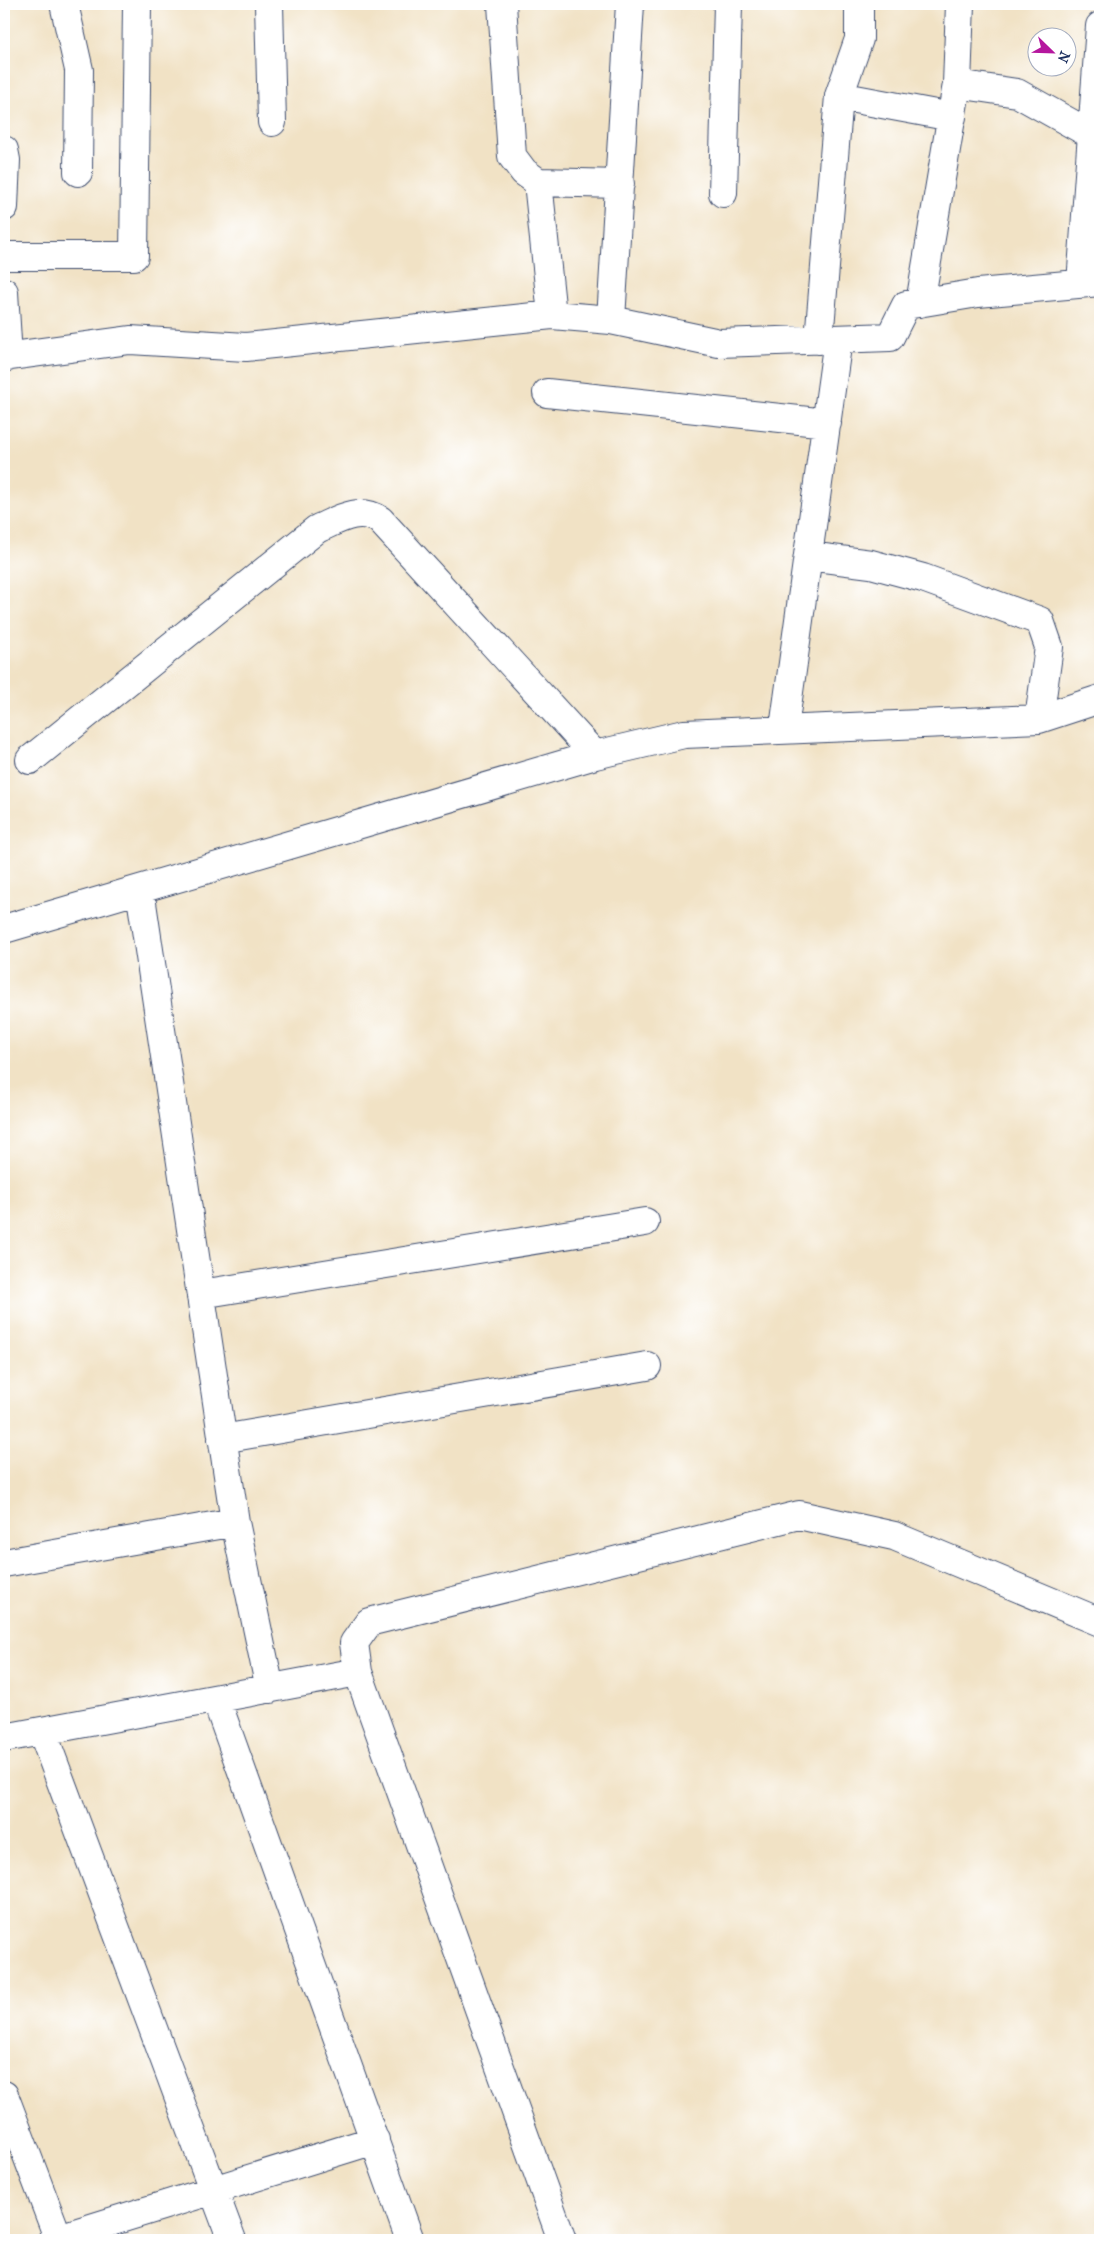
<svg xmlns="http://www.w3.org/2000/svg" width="1104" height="2244" viewBox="0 0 1104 2244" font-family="'IM FELL French Canon',serif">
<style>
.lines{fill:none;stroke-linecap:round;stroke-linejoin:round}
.minor-casing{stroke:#3b4a6d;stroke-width:30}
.minor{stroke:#fff;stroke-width:28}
</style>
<rect width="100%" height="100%" fill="#fff"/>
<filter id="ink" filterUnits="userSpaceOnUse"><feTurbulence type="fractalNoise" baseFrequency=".02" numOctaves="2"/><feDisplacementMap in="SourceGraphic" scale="10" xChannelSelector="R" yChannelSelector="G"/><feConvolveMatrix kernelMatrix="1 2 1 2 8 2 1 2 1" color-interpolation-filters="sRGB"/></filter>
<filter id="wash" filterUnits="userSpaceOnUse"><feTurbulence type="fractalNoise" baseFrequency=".0096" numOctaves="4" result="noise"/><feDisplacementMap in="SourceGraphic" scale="20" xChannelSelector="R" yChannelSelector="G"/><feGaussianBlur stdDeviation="1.12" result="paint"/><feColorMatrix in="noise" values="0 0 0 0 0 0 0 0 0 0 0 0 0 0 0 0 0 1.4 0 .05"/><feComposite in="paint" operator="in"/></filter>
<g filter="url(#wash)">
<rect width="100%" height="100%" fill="#f1e2c5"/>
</g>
<g filter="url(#ink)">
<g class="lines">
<defs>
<path id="minor" d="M 64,4 L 79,70 L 78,172
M 269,4 L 272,122
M 502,4 L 512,156 L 524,172 L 538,182
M 957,84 L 1017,93 L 1092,135 L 1100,138
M 839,96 L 952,117
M 4,150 L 6,160 L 4,207
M 723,193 L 728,4
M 4,256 L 134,256 L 137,4
M 1081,283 L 1100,26
M 4,292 L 8,357
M 920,303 L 957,84 L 960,4
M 552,315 L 538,182 L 620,184
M 611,320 L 630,4
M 819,340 L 839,96 L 859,39 L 859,4
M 4,357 L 130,340 L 246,347 L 552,315 L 611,320 L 719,343 L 890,337 L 906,305 L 978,293 L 1100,282
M 547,393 L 827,423
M 808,556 L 871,564 L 923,578 L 1040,621 L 1049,647 L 1039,719
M 784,728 L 838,339
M 30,760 L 317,529 C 338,520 358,506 380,520 L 595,755
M 140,890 L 235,1522 L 270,1689
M 4,929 L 595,755 L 684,734 L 1039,719 L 1100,699
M 201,1294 L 645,1222
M 222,1439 L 647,1366
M 4,1563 L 235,1522
M 358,1672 L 354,1643 L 369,1622 L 799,1515 L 894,1536 L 1100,1622
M 216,1699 L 410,2240
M 42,1731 L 232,2240
M 4,1738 L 358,1672 L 562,2240
M 4,2095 L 59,2240
M 52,2240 L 375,2140"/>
</defs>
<use href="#minor" class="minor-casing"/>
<use href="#minor" class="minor"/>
</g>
</g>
<rect width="1104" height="2244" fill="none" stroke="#fff" stroke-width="20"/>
<g transform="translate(1052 52) rotate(113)"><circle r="24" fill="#ffffff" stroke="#a4acbf"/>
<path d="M0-4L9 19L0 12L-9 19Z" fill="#b5179e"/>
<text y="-8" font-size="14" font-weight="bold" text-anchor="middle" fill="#1b2f5e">N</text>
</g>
</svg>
